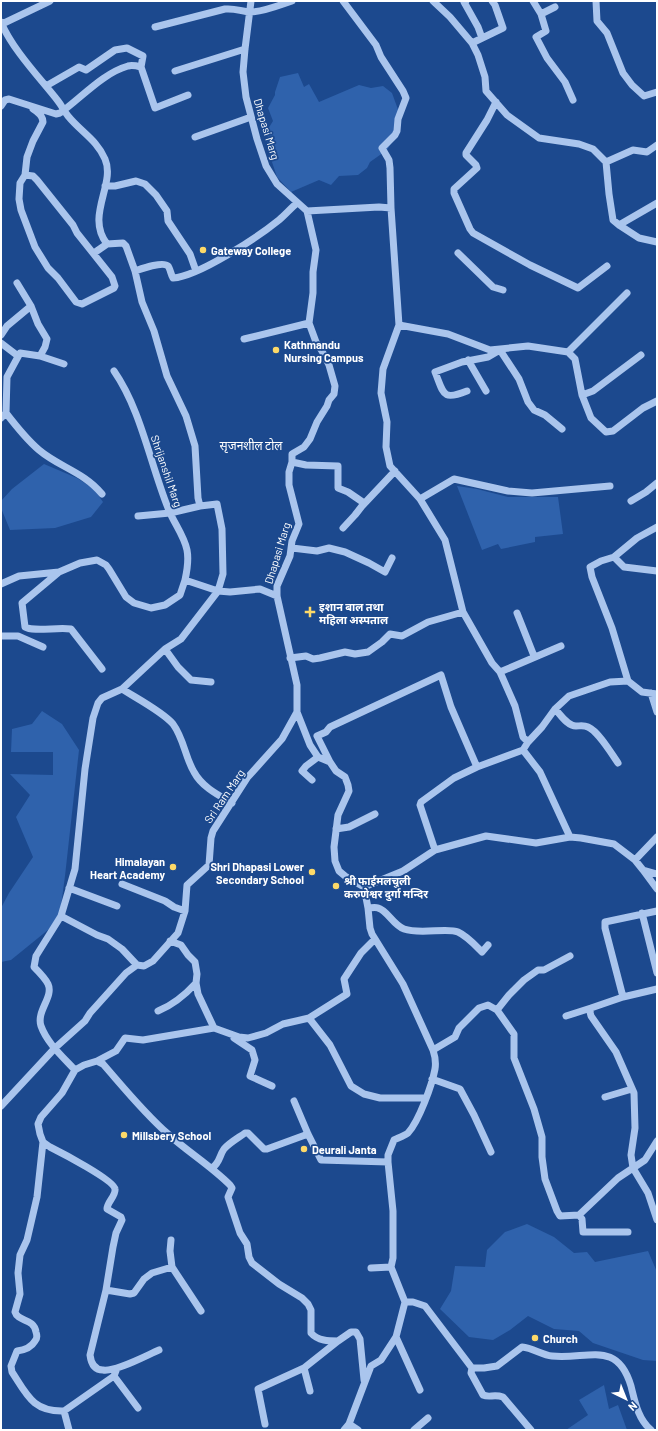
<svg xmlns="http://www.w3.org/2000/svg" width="658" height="1431" viewBox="0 0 658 1431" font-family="Barlow,'Noto Sans Devanagari',sans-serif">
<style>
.green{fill:#2f62ac}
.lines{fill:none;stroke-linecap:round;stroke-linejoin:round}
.minor{stroke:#aac5ed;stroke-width:7}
.poi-dot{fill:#fdd968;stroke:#1c498e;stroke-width:1.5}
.labels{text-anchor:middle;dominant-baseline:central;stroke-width:3.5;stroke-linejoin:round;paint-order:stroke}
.street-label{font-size:11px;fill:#fff;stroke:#1c498e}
.poi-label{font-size:11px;font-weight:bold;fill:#fff;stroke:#1c498e;text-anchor:start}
.neighbourhood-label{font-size:12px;fill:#fff;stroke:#1c498e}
</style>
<rect width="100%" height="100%" fill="#1c498e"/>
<path class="green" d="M 298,73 L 304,87 L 309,84 L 319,102 L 359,85 L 371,88 L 383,86 L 392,93 L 400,115 L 392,142 L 387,150 L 370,162 L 367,168 L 358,175 L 339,176 L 331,185 L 319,180 L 291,192 L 277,177 L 267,147 L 268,129 L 273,121 L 268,108 L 275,95 L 275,92 L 280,77 Z
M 44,464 L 77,478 L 94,489 L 103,502 L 91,517 L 55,528 L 10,530 L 1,508 L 1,501 L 12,489 Z
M 457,486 L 477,489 L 508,497 L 558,497 L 563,534 L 535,537 L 535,542 L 501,549 L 498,544 L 482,550 Z
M 42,711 L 62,724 L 79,750 L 65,876 L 59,921 L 11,960 L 1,962 L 1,908 L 9,893 L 33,857 L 16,817 L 30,795 L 10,774 L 53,775 L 53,752 L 11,752 L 12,729 L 32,724 Z
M 527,1224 L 554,1237 L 574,1253 L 587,1252 L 595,1262 L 648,1251 L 657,1272 L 657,1361 L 643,1360 L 593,1343 L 579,1331 L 554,1329 L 528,1316 L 510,1330 L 493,1340 L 469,1337 L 440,1309 L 451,1291 L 455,1266 L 485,1267 L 487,1250 L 505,1232 Z
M 604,1385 L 609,1409 L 618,1405 L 627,1430 L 566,1430 L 588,1415 L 579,1400 Z"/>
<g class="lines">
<path class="minor" d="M 251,1 L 245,49 L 243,72 L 246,97 L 257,139 L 266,166 L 277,184 L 307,211 L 316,250 L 313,272 L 313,293 L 309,323 L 316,342 L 322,351 L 329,365 L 335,386 L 334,394 L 329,400 L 327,406 L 317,422 L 310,439 L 304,447 L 292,454 L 292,462 L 289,472 L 289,485 L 299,524 L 292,541 L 290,556 L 277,586 L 277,596 L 297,685 L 297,712 L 310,745 L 318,757 L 330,762 L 336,771 L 345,777 L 348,785 L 349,791 L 338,815 L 334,847 L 335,861 L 339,871 L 345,876 L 364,887 L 403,871 L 435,850 L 486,836 L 536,843 L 570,837 L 581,838 L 614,844 L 635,860 L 643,870 L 657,874
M 343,1 L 376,45 L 381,57 L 403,91 L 406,98 L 398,119 L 397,131 L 395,135 L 382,148 L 389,160 L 390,168 L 391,208
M 433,1 L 450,17 L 472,43 L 478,55 L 485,77 L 486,91 L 507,115 L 539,138 L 579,144 L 593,149 L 606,162 L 609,194 L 613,220 L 619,225 L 639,238 L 657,242
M 466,1 L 464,2 L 478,27 L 482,38
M 533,1 L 541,14 L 546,31 L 536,37 L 547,58 L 565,82 L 573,100
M 596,1 L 597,21 L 607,33 L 623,73 L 632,85 L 644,96 L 657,92
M 541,14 L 555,7
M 1,22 C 12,49 40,78 58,101 C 62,106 64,111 68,116 C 81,132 97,140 105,159 C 116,184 85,216 107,244 L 123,243 L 126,246 L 135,271 C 141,269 163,261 168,266 C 170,268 171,275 173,278 C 199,276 258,237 279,220 C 285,215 291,208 297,203
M 2,24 L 50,1
M 155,27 L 225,9 C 237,8 241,12 251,12 C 263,12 280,5 292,1
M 472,43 L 503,28 L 495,5 L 492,1
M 175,71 L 245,49
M 46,86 L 79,67 L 86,70 L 115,50 L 127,48 L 143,56 L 141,67
M 496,102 L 487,120 L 466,153 L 466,155 L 476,165 L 477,168 L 454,189 L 454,193 L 470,229 L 473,233 L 530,265 L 578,288 L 607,266
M 1,106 L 5,100 L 9,99 L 56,114 L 60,113 C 81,98 103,73 128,66 C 132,65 137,66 141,67 L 155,108 L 188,95
M 195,137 L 251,117
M 606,162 L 633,150 L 647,152 L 657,145
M 25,175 L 33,176 L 37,180 L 73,225 L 77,233 L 112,277 L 115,286 L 114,288 L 82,304 L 76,302 L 58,278 L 48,268 L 35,247 L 21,210 L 19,199 L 20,183 Z
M 25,175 L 27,157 L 33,141 L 43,122 C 43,116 38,112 33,109
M 105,186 L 115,186 L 136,181 L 145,184 L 156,195 L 167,211 L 168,221 L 190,254 L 196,271
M 307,211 L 379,207 L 391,208 L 399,325 L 448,334 L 490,350 L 528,346 L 568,352 L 575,359 L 582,395 L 593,391 L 641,355
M 619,225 L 657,203
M 94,253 L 107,244
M 458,253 L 493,287 L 503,290
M 399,325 L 383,369 L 381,393 L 387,422 L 386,447 L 390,466 L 420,499 L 445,540 L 463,612 L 492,663 L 500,672 L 515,706 L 523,737 L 528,742
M 1,335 L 7,326 L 31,306
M 244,339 L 309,323
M 1,343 L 18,356
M 568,352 L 627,293
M 40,356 L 64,364
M 468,360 L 486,391
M 114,371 C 141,410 150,463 168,508 C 173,522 184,535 187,550 C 189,560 187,571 185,580
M 467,391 C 442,401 444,394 435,372 L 462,362 L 488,357 L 500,350 L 519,379 L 528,402 L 534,410 L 545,415 L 562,429
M 582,395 L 591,418 L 606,432 L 613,431 L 643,408 L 657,401
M 6,413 C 16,426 26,439 39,450 C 59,467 84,472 102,494
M 1,418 L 6,413 L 7,377 L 20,353 L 40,356 L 45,347 L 47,339 L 38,324 L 31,306 L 17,283
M 292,462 L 306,465 L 338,466 L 338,488 L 348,492 L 364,503
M 420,499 L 454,479 L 508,491 L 532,493 L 610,486
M 631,501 L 646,492 L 657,483
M 138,516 L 170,513 L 200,506
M 657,527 L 637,538 L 614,557 L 624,567 L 657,571
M 343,528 L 355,515 L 362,506 L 395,471
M 292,548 L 317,551 L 329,548 L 345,552 L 369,563 L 385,572 L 392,558
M 614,557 L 601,561 L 590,567 L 592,577 L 612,628 L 628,681
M 59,572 L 22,603 L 25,627 C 33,632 58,627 71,629 L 102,669
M 1,584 L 19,576 L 59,572 L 80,563 L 97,560 L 106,565 L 109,569 L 126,597 L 134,603 L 151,608 L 165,605 L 180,595 L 185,580 L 218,591 L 230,592 L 260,589 L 277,596
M 517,613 L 534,656
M 1,636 L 18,636 L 43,647
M 165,649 L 178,667 L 191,680 L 211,682
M 290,658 L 306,656 L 313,659 L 320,658 L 345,652 L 355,654 L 368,652 L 382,642 L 390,634 L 402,636 L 428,622 L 463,612
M 500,672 L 561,646
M 122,689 C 136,698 163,712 173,724 C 184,739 185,757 194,772 C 202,787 218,795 232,803
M 651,693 L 657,712
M 555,709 C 560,714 567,726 576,726 C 580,726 584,725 588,727 C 599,732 611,753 618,763
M 330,762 L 317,736 L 326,732 L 330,727 L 441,675 L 451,707 L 477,767
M 312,780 L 302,771 L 306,766 L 318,757
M 336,829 L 349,827 L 375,814
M 570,837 L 540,772 L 523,750 L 528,742 L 542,727 L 555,709 L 569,696 L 610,682 L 628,681 L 642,692 L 657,694
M 435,850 L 420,805 L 421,802 L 454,778 L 477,767 L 523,750
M 635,860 L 657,837
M 643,870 L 657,889
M 122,884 L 165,901 L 174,907 L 185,911
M 69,888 L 117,906
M 368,908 C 371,908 375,907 378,908 C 387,910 393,925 404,929 C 421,935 447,927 458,932 C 467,936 475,945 482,952 L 488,945
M 657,911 L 605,922 L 605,928 L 623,997 L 657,989
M 642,913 L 657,973
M 61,916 L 97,935 L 108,939 L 122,949 L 137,965
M 170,941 L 181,945 L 188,955 L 195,962 L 197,974 L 196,983 L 198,994 L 214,1028 L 239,1037 L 248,1038 L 266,1033 L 283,1024 L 309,1018 L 347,994 L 344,979 L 361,953 L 375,939
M 623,997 L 591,1008 L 590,1012 L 591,1016 L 616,1052 L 634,1093 L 635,1128 L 631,1155 L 633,1168 L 648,1193 L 657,1220
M 497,1010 L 509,995 L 524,980 L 538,970 L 544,970 L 570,956
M 158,1011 C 173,1005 185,995 196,983
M 566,1016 L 591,1008
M 309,1018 L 330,1045 L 351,1086 L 364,1094 L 380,1098 L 426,1098
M 234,1038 L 252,1050 L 255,1060 L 250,1076 L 272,1086
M 433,1050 L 455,1037 L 459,1028 L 479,1008 L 488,1005 L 497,1010 L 514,1034 L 514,1058 L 534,1109 L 542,1137 L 542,1157 L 545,1179 L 557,1211 L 560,1216 L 579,1215 L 618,1178 L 645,1160 L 657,1141
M 97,1061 L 116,1051 L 125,1038 L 143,1040 L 214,1028
M 75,1070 L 84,1065 L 97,1061 L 103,1064 C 124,1088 144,1113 168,1134 C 188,1152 211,1166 230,1185 L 232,1188 L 228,1197 L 240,1233 L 247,1244 L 249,1257 L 252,1263 L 279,1284 L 302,1298 L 308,1304 L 311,1310 L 311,1333 C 318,1341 329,1341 338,1341 L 351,1332 L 356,1332 L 360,1339 L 364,1380
M 432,1079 L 460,1089 L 474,1115 L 491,1152
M 605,1097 L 632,1089
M 294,1101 L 308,1134 L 321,1160 L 388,1162
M 1,1106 L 55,1048 L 85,1021 L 90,1013 L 126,973 L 137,965 L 144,966 L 153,961 L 178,933 L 185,911 L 187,885 L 209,865 L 211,838 L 213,831 L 247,778 L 282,739 L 297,712
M 43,1142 L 50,1147 C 60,1152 114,1180 115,1189 C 116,1196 107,1202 107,1209 L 121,1217 L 122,1220 L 116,1233 L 113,1247 L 106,1290 L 90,1355 C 91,1363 94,1370 103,1370 C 116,1372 147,1355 159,1350
M 212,1168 C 220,1163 219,1156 224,1149 C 229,1143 238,1138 245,1133 L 248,1133 L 264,1149 L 267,1149 L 308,1134
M 579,1215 L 582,1219 L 583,1232 L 628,1232
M 171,1240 L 170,1251 L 172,1267
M 371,1268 L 391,1267
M 106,1290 L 130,1294 L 134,1293 L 144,1279 L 152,1273 L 172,1267 L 201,1311
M 405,1302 L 413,1302 L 425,1306 L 472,1368 L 484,1368 L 497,1366 L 522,1347 C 533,1348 542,1355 552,1356 C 587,1360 617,1339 631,1386 C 635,1402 638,1419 651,1430
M 396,1337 L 420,1390
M 472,1368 L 471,1373 L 483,1395 C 489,1398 494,1394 503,1397 L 531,1430
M 114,1376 L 138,1408
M 310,1391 L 304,1368 L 338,1341
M 64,1411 L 114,1376 L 117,1368
M 265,1424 L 258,1389 L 304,1368
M 349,1424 L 358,1430
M 69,1430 L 64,1411 C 33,1412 27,1395 12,1372 L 11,1366 L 17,1351 C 25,1350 31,1348 35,1341 C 38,1338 37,1335 36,1332 C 34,1318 18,1322 15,1312 L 20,1294 L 18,1273 L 20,1255 L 27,1240 L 37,1197 L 43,1142 L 40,1134 L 38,1124 L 41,1117 L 62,1093 L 75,1070 C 63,1057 47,1043 41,1026 C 36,1011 54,997 48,984 C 45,978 39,972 34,967 L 36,956 L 61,916 L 75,869 L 85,769 L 93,718 L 98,703 L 102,698 L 122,689 L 165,649 L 181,639 L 218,591 L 223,574 L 222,529 L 217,504 L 200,506 L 198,498 L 195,446 L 186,416 L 167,376 L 154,331 L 142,302 L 135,271
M 344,1430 L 349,1424 L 371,1366 L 381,1360 L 396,1337 L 405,1302 L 391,1267 L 393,1258 L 393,1211 L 388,1162 L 388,1155 L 394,1140 C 398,1138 404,1136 408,1133 C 419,1121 432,1085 435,1069 C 436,1063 435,1056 433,1050 L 403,984 L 372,934 L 370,928 L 368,908 L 364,887
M 414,1430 L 428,1418"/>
</g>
<g class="poi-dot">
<circle cx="203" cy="250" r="4"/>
<circle cx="276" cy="350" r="4"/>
<path d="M308 606h4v4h4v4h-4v4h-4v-4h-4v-4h4z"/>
<circle cx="173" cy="867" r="4"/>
<circle cx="312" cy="872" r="4"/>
<circle cx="336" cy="886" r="4"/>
<circle cx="124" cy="1135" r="4"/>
<circle cx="304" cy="1149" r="4"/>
<circle cx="535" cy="1338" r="4"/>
</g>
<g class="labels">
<g class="street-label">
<text transform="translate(267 129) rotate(73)">Dhapasi Marg</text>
<text transform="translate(167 471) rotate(71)">Shrijanshil Marg</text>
<text transform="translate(277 553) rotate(-73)">Dhapasi Marg</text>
<text transform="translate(224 796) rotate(-56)">Sri Ram Marg</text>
</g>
<g class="poi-label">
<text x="211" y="250">Gateway College</text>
<text x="284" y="344">Kathmandu<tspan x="284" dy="13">Nursing Campus</tspan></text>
<text x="319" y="606">इशान बाल तथा<tspan x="319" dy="13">महिला अस्पताल</tspan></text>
<text x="165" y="861" text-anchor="end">Himalayan<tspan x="165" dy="13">Heart Academy</tspan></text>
<text x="304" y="866" text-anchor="end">Shri Dhapasi Lower<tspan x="304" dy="13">Secondary School</tspan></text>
<text x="344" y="880">श्री फाईमलचुली<tspan x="344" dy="13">करुणेश्वर दुर्गा मन्दिर</tspan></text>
<text x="132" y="1135">Millsbery School</text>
<text x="312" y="1149">Deurali Janta</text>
<text x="543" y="1338">Church</text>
</g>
<g class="neighbourhood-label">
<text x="251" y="445">सृजनशील टोल</text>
</g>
</g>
<rect width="658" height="1431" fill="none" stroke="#ffffff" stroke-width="4"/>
<g transform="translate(626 1399) rotate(137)" stroke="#1c498e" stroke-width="3" paint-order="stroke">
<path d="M0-3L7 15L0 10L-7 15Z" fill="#ffffff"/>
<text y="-6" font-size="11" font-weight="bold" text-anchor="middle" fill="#ffffff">N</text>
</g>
</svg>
